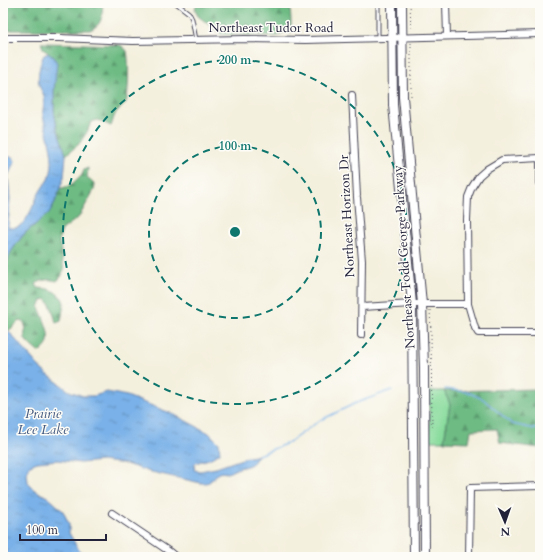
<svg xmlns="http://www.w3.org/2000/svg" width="543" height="560" viewBox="0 0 543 560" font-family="Cardo,serif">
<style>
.green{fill:#88db9c;stroke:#557e6c}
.forest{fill:url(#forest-firs);stroke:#486e60}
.water{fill:url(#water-ripples);stroke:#4e6a92}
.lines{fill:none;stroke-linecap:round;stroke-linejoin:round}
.stream{stroke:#79b1e8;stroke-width:1.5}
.service-casing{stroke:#424153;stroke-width:5}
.minor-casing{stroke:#424153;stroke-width:8}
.secondary-casing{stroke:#424153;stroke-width:10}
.path{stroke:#424153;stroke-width:1;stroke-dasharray:1 3;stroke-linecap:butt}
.service{stroke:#fff;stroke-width:3}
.minor{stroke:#fff;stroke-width:6}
.secondary{stroke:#fff;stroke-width:8}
.ring{fill:none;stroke:#0f766e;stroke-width:2;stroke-dasharray:7 5}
.labels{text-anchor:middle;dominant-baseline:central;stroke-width:3;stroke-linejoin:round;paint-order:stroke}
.street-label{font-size:13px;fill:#22223b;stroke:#fdfcf7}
.water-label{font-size:14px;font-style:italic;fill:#455b80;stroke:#fdfcf7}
.centre{fill:#0f766e;stroke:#fdfcf7;stroke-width:2}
.ring-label{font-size:12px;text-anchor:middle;font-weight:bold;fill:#0f766e;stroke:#fdfcf7;stroke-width:3;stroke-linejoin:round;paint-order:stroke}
</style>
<defs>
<pattern id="forest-firs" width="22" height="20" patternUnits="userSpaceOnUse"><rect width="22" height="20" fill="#6ebb84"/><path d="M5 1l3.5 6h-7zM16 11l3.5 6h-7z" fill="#5a986d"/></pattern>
<pattern id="water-ripples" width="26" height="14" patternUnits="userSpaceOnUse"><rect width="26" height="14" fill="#79b1e8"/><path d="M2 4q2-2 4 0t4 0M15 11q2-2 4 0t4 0" fill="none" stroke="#6390bd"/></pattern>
</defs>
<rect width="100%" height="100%" fill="#fdfcf7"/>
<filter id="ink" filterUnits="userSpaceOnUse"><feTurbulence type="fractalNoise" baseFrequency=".025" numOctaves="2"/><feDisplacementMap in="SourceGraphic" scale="8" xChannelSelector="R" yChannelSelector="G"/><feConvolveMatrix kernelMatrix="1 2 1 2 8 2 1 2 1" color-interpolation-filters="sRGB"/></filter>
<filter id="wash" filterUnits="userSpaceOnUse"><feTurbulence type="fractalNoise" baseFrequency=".012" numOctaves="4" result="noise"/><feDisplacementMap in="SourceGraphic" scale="16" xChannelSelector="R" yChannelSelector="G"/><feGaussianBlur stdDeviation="0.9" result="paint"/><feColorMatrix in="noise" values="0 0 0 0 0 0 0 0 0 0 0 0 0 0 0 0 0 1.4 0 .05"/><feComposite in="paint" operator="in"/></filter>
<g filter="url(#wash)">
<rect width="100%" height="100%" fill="#f4f0de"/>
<path class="green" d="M 429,391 L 444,391 L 450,404 L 444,441 L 429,441 Z"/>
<path class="forest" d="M 3,3 L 103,3 C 101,17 104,23 90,30 L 3,30 Z
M 199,3 L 290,3 L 291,22 L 291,33 L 284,32 L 278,36 L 221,34 L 198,16 L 195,10 L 196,5 Z
M 41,43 L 120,45 C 123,47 125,48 127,51 C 129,60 129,94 126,102 C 124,106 120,108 117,111 C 114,115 113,121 111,126 L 98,120 L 91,122 L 87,132 L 79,144 L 66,155 L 57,128 L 54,111 L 54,91 L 49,53 L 44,50 Z
M 88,168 L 87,177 L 95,184 L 94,190 L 79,217 L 62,230 L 59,239 L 64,270 L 61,277 L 57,281 C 49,279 43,279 36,284 L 38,288 L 48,289 L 55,292 L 62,298 L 64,303 L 61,321 L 56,323 C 54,314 52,306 46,299 L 42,300 L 39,307 C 44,321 58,345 38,352 C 30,344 21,341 26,329 L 24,322 L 19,321 L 13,327 L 8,331 L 3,325 L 3,273 L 11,252 L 17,243 L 25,233 L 49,213 L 55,202 L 59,189 L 72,185 L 82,175 L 84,170 Z
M 540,389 L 540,448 L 500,443 L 497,429 L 471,430 L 469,442 L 444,441 L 450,404 L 444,391 Z"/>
<path class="water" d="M 49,53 L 54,57 L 57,63 L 54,91 L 54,111 L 57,128 L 66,155 L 64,177 L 55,202 L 49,213 L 25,233 L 17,243 L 11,252 L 3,273 L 3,277 L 3,157 L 6,156 L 13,157 L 15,161 L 8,176 L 10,199 L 8,227 C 25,234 33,204 39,193 C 46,181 52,178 52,162 C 52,145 45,130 43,114 C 42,108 46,102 44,96 C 43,92 40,89 39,85 C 37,77 40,62 44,55 Z
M 3,325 L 42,370 L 69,391 L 83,396 L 94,396 L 107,392 L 127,396 L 173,414 L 209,433 L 219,443 L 220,453 L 209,459 L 195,463 L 194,470 L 200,471 L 216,468 L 245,458 L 258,455 C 252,466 250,465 239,468 C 235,469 231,472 227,473 C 215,470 217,477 209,482 C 207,483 204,483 201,483 L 147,471 L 126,464 L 102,461 L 80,463 L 58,460 L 37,462 L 30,465 L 27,473 L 28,482 L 33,489 L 49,498 L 63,511 L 69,524 L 69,533 L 80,552 L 87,557 L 3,557 Z"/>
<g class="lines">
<path class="stream" d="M 445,389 L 467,392 L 483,399 L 512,424 L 535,429 L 540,428
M 258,455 L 288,443 L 319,421 L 356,403 L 392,390"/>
</g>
</g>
<g filter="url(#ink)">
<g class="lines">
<defs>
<path id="service" d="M 176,3 L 189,13 L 192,19 L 196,40
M 378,3 L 378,38"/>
<path id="minor" d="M 446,3 L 447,36
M 3,38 L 59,38 L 133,41 L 245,39 L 305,40 L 540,34
M 352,95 L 357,197 L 362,261 L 361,335
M 540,158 L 502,160 L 487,169 L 479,176 L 472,187 L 468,197 L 467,220 L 468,304 L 475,328 L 478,333 L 540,333
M 540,158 L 540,183
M 362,307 L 412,304 L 468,304
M 112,513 L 170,552 L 176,557
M 469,557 L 470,488 L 540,486"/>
<path id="secondary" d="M 392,3 L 393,105 L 412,304 L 414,557
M 402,3 L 403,97 L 422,304 L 424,368 L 425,557"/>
</defs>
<use href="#service" class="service-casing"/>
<use href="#minor" class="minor-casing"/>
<use href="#secondary" class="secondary-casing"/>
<path class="path" d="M 410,3 L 411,31
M 411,43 L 411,97
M 430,310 L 431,332 L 432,430"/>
<use href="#service" class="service"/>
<use href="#minor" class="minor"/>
<use href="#secondary" class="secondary"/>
</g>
</g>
<g class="ring">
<circle cx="235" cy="232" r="86"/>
<circle cx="235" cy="232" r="172"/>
</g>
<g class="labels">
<g class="street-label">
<text x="271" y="28">Northeast Tudor Road</text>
<text transform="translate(347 216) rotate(-93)">Northeast Horizon Dr</text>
<text transform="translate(404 257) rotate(-94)">Northeast Todd George Parkway</text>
</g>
<g class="water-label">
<text x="43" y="413">Prairie<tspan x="43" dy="16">Lee Lake</tspan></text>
</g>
</g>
<circle cx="235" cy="232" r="6" class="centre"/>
<g class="ring-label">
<text x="235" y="64">200 m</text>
<text x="235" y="150">100 m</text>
</g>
<rect width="543" height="560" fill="none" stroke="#fdfcf7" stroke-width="16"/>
<g transform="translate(505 522) rotate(178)" stroke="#fdfcf7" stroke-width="3" paint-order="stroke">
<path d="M0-3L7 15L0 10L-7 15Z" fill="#22223b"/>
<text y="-6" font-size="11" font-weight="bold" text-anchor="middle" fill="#22223b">N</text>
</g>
<path d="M20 534v6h86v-6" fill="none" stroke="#22223b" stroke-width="2"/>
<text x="26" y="534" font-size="12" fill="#22223b" stroke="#fdfcf7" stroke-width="3" paint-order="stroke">100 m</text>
</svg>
